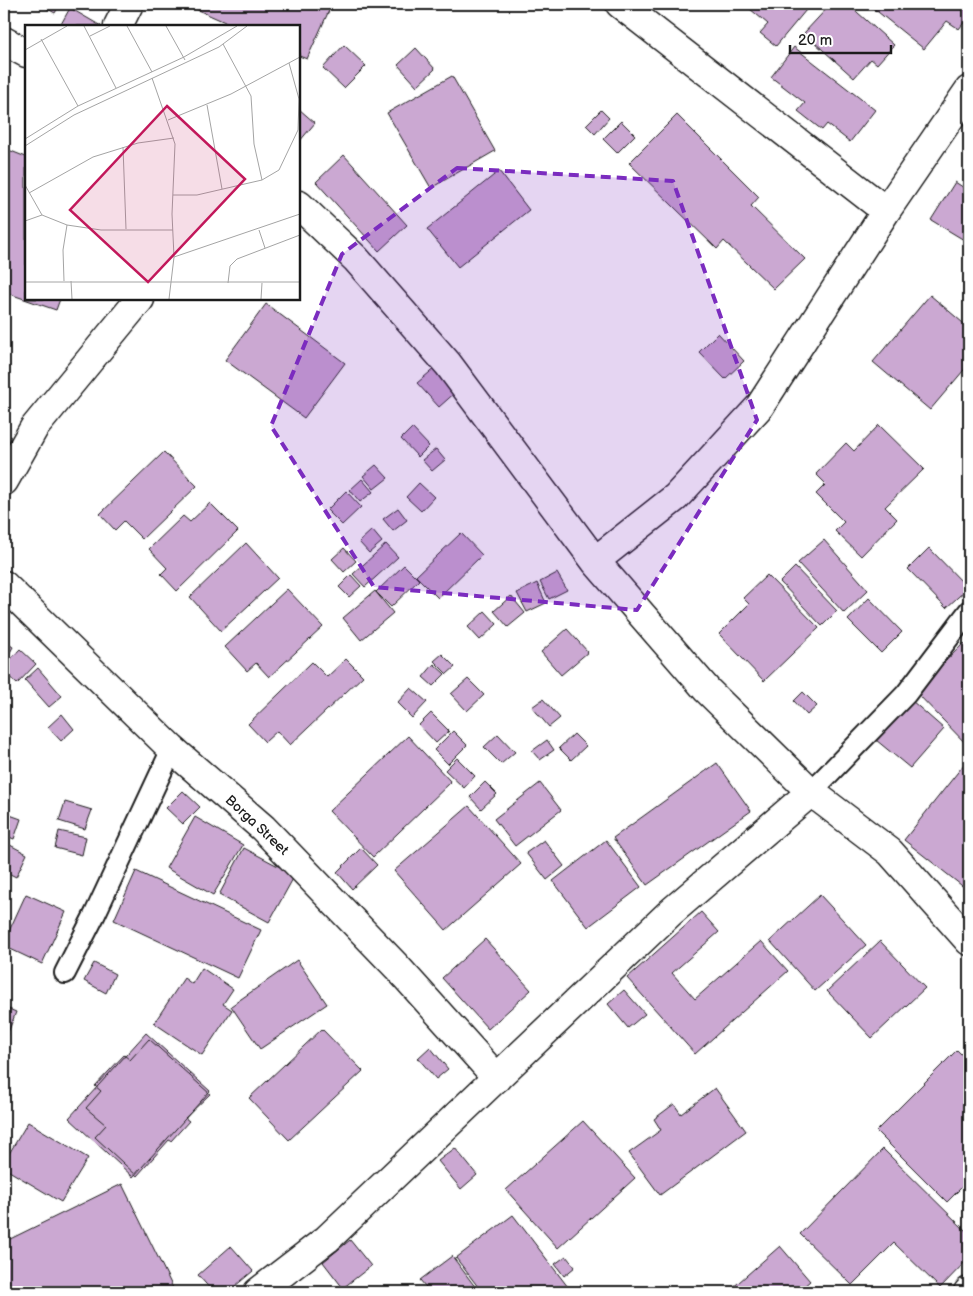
<svg xmlns="http://www.w3.org/2000/svg" width="973" height="1296" viewBox="0 0 973 1296" font-family="'Balsamiq Sans',sans-serif">
<style>
.building{fill:#cba8d2;stroke:#1c1c1c}
.lines{fill:none;stroke-linecap:round;stroke-linejoin:round}
.service-casing{stroke:#1c1c1c;stroke-width:24}
.minor-casing{stroke:#1c1c1c;stroke-width:31}
.service{stroke:#fff;stroke-width:20}
.minor{stroke:#fff;stroke-width:28}
.marked{fill:#7b2cbf;fill-opacity:0.2;stroke:#7b2cbf;stroke-width:4;stroke-dasharray:10 6;stroke-linejoin:round}
.labels{text-anchor:middle;dominant-baseline:central;stroke-width:5;stroke-linejoin:round;paint-order:stroke}
.street-label{font-size:14px;fill:#1c1c1c;stroke:#fff}
.inset-road{fill:none;stroke:#a4a4a4;stroke-width:1}
.view{fill:#c2185b;fill-opacity:0.15;stroke:#c2185b;stroke-width:2.5}
.inset-edge{fill:none;stroke:#1c1c1c;stroke-width:2.5}
</style>
<rect width="100%" height="100%" fill="#fff"/>
<filter id="ink" filterUnits="userSpaceOnUse"><feTurbulence type="fractalNoise" baseFrequency=".02" numOctaves="2"/><feDisplacementMap in="SourceGraphic" scale="10" xChannelSelector="R" yChannelSelector="G"/><feConvolveMatrix kernelMatrix="1 2 1 2 8 2 1 2 1" color-interpolation-filters="sRGB"/></filter>
<g filter="url(#ink)">
<path class="building" d="M 39,4 L 60,4 L 55,13 Z
M 184,4 L 332,4 L 307,59 L 299,56 L 299,26 L 234,26 Z
M 355,4 L 370,4 L 366,11 Z
M 744,4 L 811,4 L 776,46 L 760,33 L 768,24 Z
M 831,4 L 848,4 L 894,45 L 877,64 L 871,59 L 854,78 L 804,33 Z
M 868,4 L 969,4 L 969,16 L 959,29 L 947,21 L 924,49 Z
M 70,8 L 101,26 L 60,26 Z
M 344,45 L 366,66 L 344,88 L 323,68 Z
M 794,47 L 875,110 L 850,142 L 827,124 L 822,130 L 798,111 L 805,103 L 771,77 Z
M 416,48 L 435,69 L 417,86 L 398,65 Z
M 452,76 L 495,151 L 431,188 L 387,113 Z
M 299,109 L 315,123 L 299,142 Z
M 601,110 L 609,118 L 595,134 L 586,125 Z
M 677,115 L 759,197 L 751,206 L 805,259 L 774,289 L 724,241 L 717,249 L 629,163 Z
M 621,121 L 635,135 L 617,153 L 603,139 Z
M 6,149 L 26,157 L 26,299 L 60,299 L 56,310 L 4,292 L 4,155 Z
M 344,155 L 407,225 L 379,251 L 316,182 Z
M 499,171 L 529,210 L 458,267 L 427,229 Z
M 955,182 L 969,191 L 969,243 L 931,220 Z
M 930,295 L 969,328 L 969,364 L 930,410 L 873,362 Z
M 266,304 L 345,363 L 304,418 L 225,360 Z
M 718,333 L 744,361 L 725,379 L 699,352 Z
M 436,367 L 457,391 L 439,407 L 417,383 Z
M 879,425 L 924,469 L 885,507 L 897,519 L 861,556 L 835,531 L 844,522 L 816,494 L 826,484 L 816,474 L 846,443 L 854,451 Z
M 412,428 L 429,446 L 418,457 L 401,439 Z
M 436,449 L 445,460 L 432,471 L 422,460 Z
M 164,452 L 197,486 L 142,539 L 124,521 L 115,530 L 100,514 Z
M 376,465 L 388,478 L 374,489 L 363,476 Z
M 362,479 L 373,492 L 360,502 L 350,490 Z
M 419,483 L 434,497 L 421,511 L 406,497 Z
M 346,491 L 361,507 L 342,525 L 327,510 Z
M 210,503 L 238,531 L 177,591 L 161,574 L 167,568 L 149,549 L 183,516 L 190,522 Z
M 398,508 L 407,520 L 393,531 L 383,519 Z
M 372,530 L 382,542 L 369,553 L 359,542 Z
M 461,533 L 482,555 L 438,598 L 416,576 Z
M 824,540 L 868,590 L 844,613 L 798,563 Z
M 246,543 L 278,578 L 221,631 L 190,597 Z
M 386,544 L 398,557 L 365,587 L 353,574 Z
M 344,548 L 356,561 L 344,572 L 332,559 Z
M 929,548 L 968,588 L 946,608 L 908,569 Z
M 404,565 L 419,580 L 391,607 L 376,592 Z
M 795,567 L 837,611 L 822,626 L 780,582 Z
M 557,573 L 567,590 L 549,599 L 540,582 Z
M 351,575 L 361,586 L 349,597 L 339,587 Z
M 767,575 L 819,628 L 764,681 L 719,634 L 749,604 L 743,598 Z
M 537,583 L 546,603 L 527,612 L 517,593 Z
M 287,589 L 323,627 L 269,677 L 256,663 L 247,671 L 225,647 Z
M 375,591 L 393,613 L 361,640 L 343,618 Z
M 511,596 L 525,613 L 508,627 L 494,611 Z
M 869,598 L 902,632 L 881,653 L 848,620 Z
M 485,611 L 497,624 L 480,640 L 468,627 Z
M 567,629 L 588,652 L 561,675 L 541,652 Z
M 4,641 L 13,647 L 4,663 Z
M 964,643 L 969,649 L 969,747 L 915,691 Z
M 20,649 L 36,664 L 17,684 L 4,672 L 4,666 Z
M 442,654 L 455,667 L 447,674 L 434,661 Z
M 346,659 L 363,676 L 290,745 L 277,731 L 265,742 L 248,724 L 312,662 L 327,677 Z
M 434,664 L 445,674 L 433,686 L 423,677 Z
M 38,668 L 62,696 L 49,707 L 25,680 Z
M 468,679 L 484,695 L 467,711 L 451,694 Z
M 411,688 L 427,702 L 412,718 L 397,703 Z
M 803,692 L 817,706 L 807,715 L 794,701 Z
M 543,699 L 560,718 L 549,727 L 532,707 Z
M 911,700 L 944,729 L 910,768 L 876,740 Z
M 431,713 L 449,731 L 436,743 L 419,725 Z
M 62,714 L 74,729 L 61,741 L 48,727 Z
M 453,731 L 467,745 L 448,764 L 434,750 Z
M 498,734 L 515,752 L 501,764 L 484,747 Z
M 574,734 L 586,746 L 571,760 L 559,748 Z
M 408,736 L 451,782 L 373,857 L 329,811 Z
M 547,740 L 554,750 L 540,760 L 532,751 Z
M 457,758 L 475,776 L 464,788 L 445,770 Z
M 969,758 L 969,884 L 966,889 L 904,840 Z
M 717,763 L 751,811 L 647,885 L 613,838 Z
M 485,782 L 497,794 L 481,809 L 470,797 Z
M 540,783 L 561,810 L 515,846 L 494,819 Z
M 183,791 L 200,807 L 183,824 L 166,808 Z
M 65,802 L 92,810 L 85,829 L 59,821 Z
M 469,806 L 521,864 L 446,930 L 394,871 Z
M 7,814 L 21,819 L 14,839 L 4,835 L 4,823 Z
M 195,817 L 243,845 L 213,895 L 166,868 Z
M 59,831 L 86,837 L 82,855 L 55,848 Z
M 544,840 L 564,866 L 547,880 L 526,853 Z
M 606,840 L 641,887 L 588,927 L 553,881 Z
M 10,845 L 27,854 L 16,877 L 4,871 L 4,859 Z
M 244,848 L 295,875 L 269,922 L 219,895 Z
M 361,848 L 377,865 L 352,889 L 337,872 Z
M 136,871 L 261,930 L 238,978 L 114,920 Z
M 26,894 L 66,912 L 42,964 L 4,946 L 4,942 Z
M 820,895 L 866,945 L 815,991 L 770,941 Z
M 701,912 L 719,932 L 672,973 L 695,999 L 761,941 L 788,971 L 695,1054 L 627,978 Z
M 485,939 L 531,990 L 488,1029 L 442,978 Z
M 880,941 L 925,988 L 872,1038 L 827,991 Z
M 297,960 L 327,1004 L 260,1049 L 231,1006 Z
M 94,963 L 115,974 L 106,993 L 84,981 Z
M 202,968 L 233,989 L 223,1004 L 232,1010 L 202,1055 L 154,1023 L 184,978 L 192,984 Z
M 624,990 L 645,1014 L 628,1028 L 608,1004 Z
M 4,1007 L 16,1012 L 4,1043 Z
M 322,1029 L 363,1071 L 289,1140 L 249,1098 Z
M 146,1033 L 210,1091 L 133,1177 L 69,1118 Z
M 149,1039 L 210,1094 L 185,1118 L 189,1121 L 171,1141 L 169,1140 L 137,1176 L 95,1137 L 106,1125 L 86,1108 L 101,1091 L 95,1086 L 124,1055 L 130,1060 Z
M 430,1047 L 448,1069 L 436,1079 L 418,1058 Z
M 957,1050 L 969,1062 L 969,1190 L 964,1185 L 947,1202 L 876,1131 Z
M 715,1088 L 746,1131 L 660,1195 L 629,1153 L 661,1130 L 654,1119 L 674,1104 L 681,1114 Z
M 583,1121 L 635,1178 L 558,1248 L 506,1190 Z
M 28,1122 L 88,1158 L 61,1202 L 4,1168 L 4,1162 Z
M 455,1148 L 477,1175 L 461,1189 L 438,1161 Z
M 883,1149 L 969,1234 L 969,1258 L 940,1288 L 894,1243 L 852,1285 L 800,1234 Z
M 122,1184 L 175,1292 L 11,1292 L 4,1277 L 4,1242 Z
M 513,1215 L 568,1287 L 562,1292 L 482,1292 L 456,1258 Z
M 350,1240 L 371,1266 L 343,1288 L 323,1262 Z
M 231,1246 L 253,1271 L 228,1292 L 213,1292 L 198,1275 Z
M 780,1246 L 810,1281 L 797,1292 L 732,1292 L 730,1290 Z
M 452,1256 L 479,1292 L 430,1292 L 420,1280 Z
M 566,1256 L 575,1267 L 564,1276 L 555,1264 Z
M 830,1287 L 835,1292 L 824,1292 Z"/>
<g class="lines">
<defs>
<path id="service" d="M 811,792 L 906,694 L 969,611
M 65,973 L 95,914 L 172,749"/>
<path id="minor" d="M 620,4 L 886,211
M 118,26 L 129,4
M 4,41 L 26,53
M 299,205 L 356,259 L 448,364 L 595,561 L 707,690 L 811,792 L 890,852 L 969,941
M 4,481 L 34,428 L 140,299
M 595,561 L 676,497 L 760,406 L 886,211 L 969,90
M 4,585 L 172,749 L 263,828 L 397,967 L 497,1078
M 258,1292 L 327,1239 L 671,912 L 811,792
M 968,1292 L 969,1291"/>
</defs>
<use href="#service" class="service-casing"/>
<use href="#minor" class="minor-casing"/>
<use href="#service" class="service"/>
<use href="#minor" class="minor"/>
</g>
</g>
<path class="marked" d="M 457,168 L 673,181 L 757,420 L 637,610 L 374,587 L 271,426 L 342,254 Z"/>
<g class="labels">
<g class="street-label">
<text transform="translate(257 825) rotate(43)">Borga Street</text>
</g>
</g>
<g transform="translate(25 25)">
<rect width="275" height="275" fill="#fff"/>
<path class="inset-road" d="M 59,1 L 91,63M 102,1 L 127,47M 141,1 L 160,35M 65,11 L 85,1M 16,14 L 53,81M 198,19 L 226,71 L 229,119 L 237,155M 0,25 L 42,1M 127,53 L 150,119 L 147,189 L 149,232 L 144,274M 182,80 L 197,164M 143,95 L 206,69 L 275,32M 0,114 L 53,81 L 159,32 L 212,1M 0,121 L 49,90 L 194,22 L 222,1M 98,122 L 101,204M 0,160 L 17,190 L 42,200 L 76,205 L 148,205M 4,168 L 68,132 L 113,118 L 149,113M 148,170 L 172,170 L 237,155 L 254,145 L 273,105 L 274,74 L 264,38M 0,196 L 17,190M 234,205 L 240,223M 149,232 L 275,189M 39,256 L 38,225 L 42,200M 46,256 L 47,274M 0,257 L 275,257M 203,258 L 205,241 L 212,234 L 275,210M 236,274 L 237,258"/>
<path class="view" d="M 142,81 L 220,154 L 123,257 L 45,185 Z"/>
<rect width="275" height="275" class="inset-edge"/>
</g>
<rect width="973" height="1296" fill="none" stroke="#fff" stroke-width="20"/>
<rect x="10" y="10" width="953" height="1276" fill="none" stroke="#1c1c1c" stroke-width="2" filter="url(#ink)"/>
<path d="M790 45v8h101v-8" fill="none" stroke="#1c1c1c" stroke-width="2.5"/>
<text x="798" y="45" font-size="15" fill="#1c1c1c" stroke="#ffffff" stroke-width="4" paint-order="stroke">20 m</text>
</svg>
